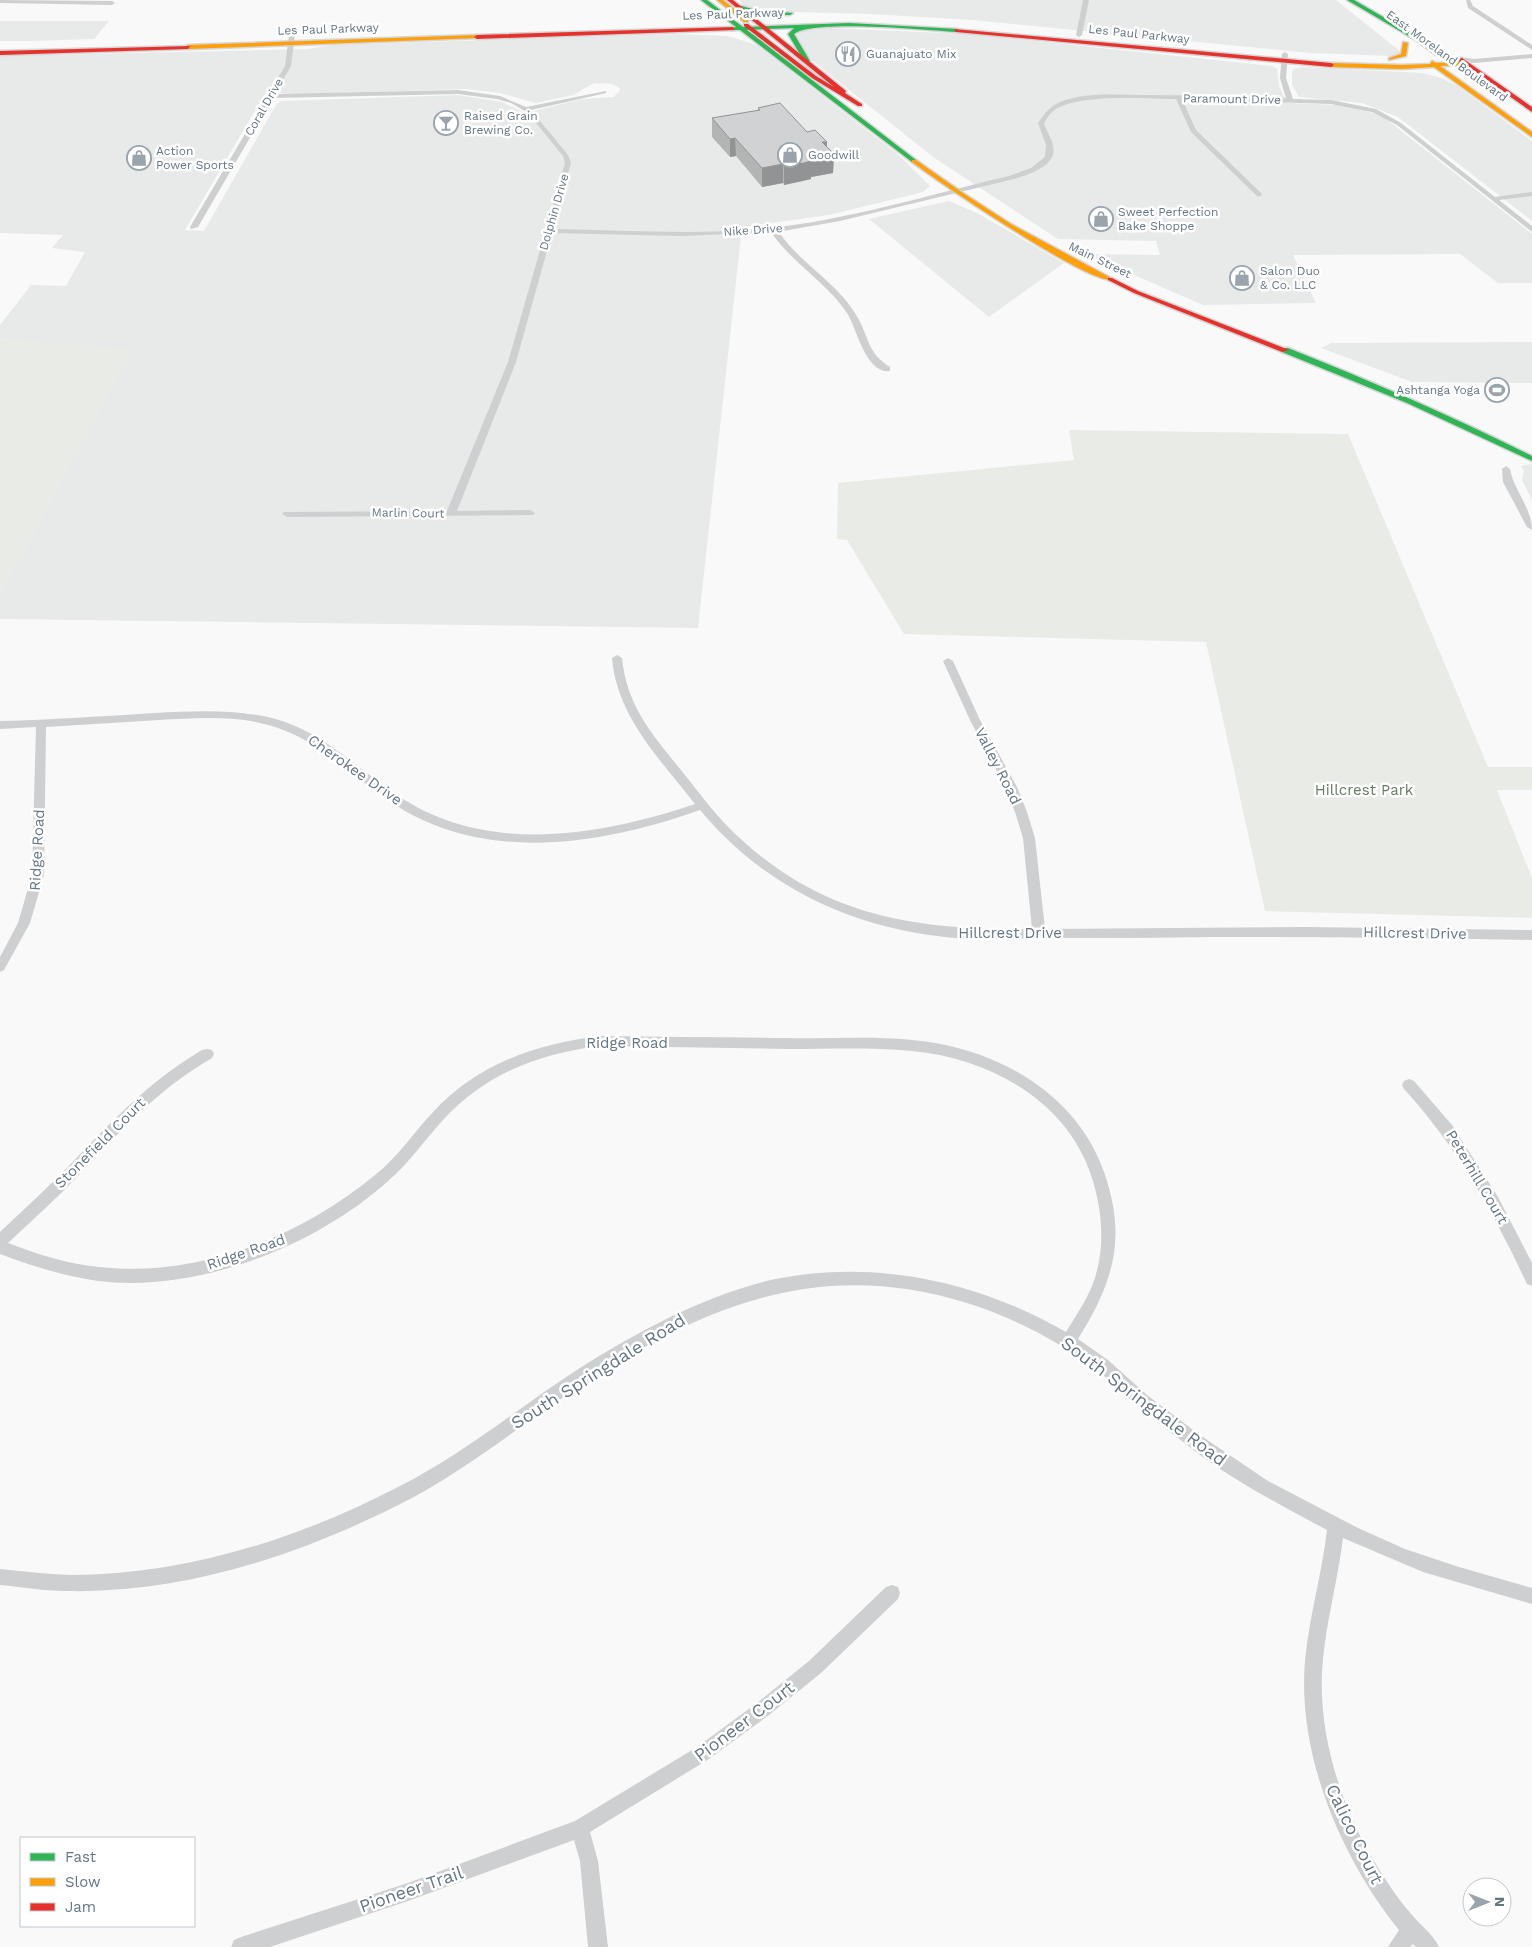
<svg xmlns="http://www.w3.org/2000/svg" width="1532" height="1947" viewBox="0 0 1532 1947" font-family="'Work Sans',sans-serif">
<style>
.built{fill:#e8e9e9;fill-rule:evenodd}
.green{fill:#e8ebe6}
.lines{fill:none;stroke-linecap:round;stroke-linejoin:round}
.fast-casing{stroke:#d5d6d7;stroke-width:3}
.slow-casing{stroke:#d5d6d7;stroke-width:3}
.jam-casing{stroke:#d5d6d7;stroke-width:3}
.street{fill:#cecfd0;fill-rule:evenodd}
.fast{fill:#30b455;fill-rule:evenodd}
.slow{fill:#ff9f0a;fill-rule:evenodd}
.jam{fill:#e5322d;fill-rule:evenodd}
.wall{fill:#b3b5b5}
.shaded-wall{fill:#929394}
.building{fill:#d0d2d3;stroke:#929394}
.labels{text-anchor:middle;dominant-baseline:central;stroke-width:5;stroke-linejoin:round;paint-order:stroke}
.far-street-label{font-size:12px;fill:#657683;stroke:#fff}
.far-poi-label{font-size:12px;fill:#657683;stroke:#fff;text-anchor:start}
.street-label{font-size:15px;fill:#657683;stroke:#fff}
.park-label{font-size:15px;fill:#687a64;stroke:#fff}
.near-street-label{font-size:18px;fill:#657683;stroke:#fff}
</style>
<rect width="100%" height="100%" fill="#f9f9f9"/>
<path class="built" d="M 739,0 L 1336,0 L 1401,52 L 1392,56 L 1310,53 L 972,20 L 870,14 L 759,11 L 745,7 Z
M 0,21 L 109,21 L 94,39 L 28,41 L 0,41 Z
M 825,28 L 968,34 L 1272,66 L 1277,69 L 1279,86 L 1287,103 L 1339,105 L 1365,110 L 1385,118 L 1532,234 L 1532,283 L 1498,283 L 1460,254 L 1293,255 L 1316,303 L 1203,305 L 1086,254 L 1160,255 L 1156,241 L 1058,239 L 933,157 L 808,57 L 794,37 L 800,31 Z
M 674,34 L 728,36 L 757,45 L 900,156 L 930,186 L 923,192 L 829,215 L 742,227 L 698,628 L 0,619 L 0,594 L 132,350 L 0,339 L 0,325 L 31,285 L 66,286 L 85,252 L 52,248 L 63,235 L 0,233 L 0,56 L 308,49 L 330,45 ZM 594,83 L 612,84 L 620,88 L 620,91 L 613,97 L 582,99 L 525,113 L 502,102 L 458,95 L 281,101 L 276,105 L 204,231 L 185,230 L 266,92 L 296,94 L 466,89 L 500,93 L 536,103 L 573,95 Z
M 1301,67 L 1423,73 L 1441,78 L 1456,85 L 1532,141 L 1532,221 L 1398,117 L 1362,103 L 1299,97 L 1292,85 L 1292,72 L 1293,69 Z
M 949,201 L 977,213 L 1064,263 L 989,317 L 869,219 Z
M 1532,342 L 1532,383 L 1412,382 L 1321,348 L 1331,343 Z
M 1532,464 L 1532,500 L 1522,480 L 1524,471 L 1521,466 Z"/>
<path class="green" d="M 0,339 L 133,349 L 0,594 Z
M 1069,430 L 1348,434 L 1488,767 L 1532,767 L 1532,790 L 1497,790 L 1532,878 L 1532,918 L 1265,911 L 1206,642 L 904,634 L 847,540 L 837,539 L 838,483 L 1074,460 Z"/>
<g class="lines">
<defs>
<path id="fast" d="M 701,0 L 707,0 L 743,27 L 849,23 L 958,29 L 956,32 C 927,30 813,19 794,34 L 810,61 L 807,63 L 804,61 L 788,34 L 794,28 L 747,30 L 916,160 L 916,162 L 912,162 L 740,30 L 731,30 L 731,28 L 736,27 Z
M 1347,0 L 1354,0 L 1421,39 L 1440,53 L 1469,63 L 1466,65 L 1436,55 L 1417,41 Z
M 738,5 L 756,10 L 793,13 L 790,15 L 756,14 L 736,8 Z
M 1282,348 L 1288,348 C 1371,381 1452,416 1532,456 L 1532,461 L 1407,403 L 1282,352 Z"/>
<path id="slow" d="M 717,0 L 723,0 L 748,20 L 748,22 L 744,22 Z
M 477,35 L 479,38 L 188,49 L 185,47 L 188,45 Z
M 1403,42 L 1408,43 L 1406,56 L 1389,60 L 1389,58 L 1401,54 Z
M 1432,61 L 1436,63 L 1468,62 L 1466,65 L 1440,66 L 1532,132 L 1532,137 L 1434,67 L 1402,69 L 1331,67 L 1328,65 L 1331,63 L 1402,65 L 1430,64 Z
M 912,160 L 916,160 L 963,193 L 1011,224 L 1113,279 C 1097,290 934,179 912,162 Z"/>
<path id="jam" d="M 727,0 L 733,0 L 846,91 L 845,93 L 862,104 L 862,106 L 858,106 L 812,78 L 744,26 L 744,24 L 748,24 L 816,76 L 834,87 Z
M 733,27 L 735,30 L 477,39 L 474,37 L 477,35 Z
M 954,29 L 1331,63 L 1334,65 L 1331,67 L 956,32 Z
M 190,46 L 188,49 L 0,55 L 0,51 Z
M 1458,58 L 1462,58 L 1532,107 L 1532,112 L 1458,60 Z
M 1108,278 L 1112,278 L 1138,291 L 1289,350 L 1282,352 L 1134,293 L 1108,280 Z"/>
</defs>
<use href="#fast" class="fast-casing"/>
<use href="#slow" class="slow-casing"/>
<use href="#jam" class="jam-casing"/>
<path class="street" d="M 0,0 L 112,1 L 115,3 L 112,5 L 0,3 Z
M 1083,0 L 1089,0 L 1082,35 L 1079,37 L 1076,35 Z
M 1466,0 L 1470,0 L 1473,6 L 1532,45 L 1532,50 L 1468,8 Z
M 292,33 L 295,35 L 291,66 L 275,94 L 458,90 L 500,96 L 526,107 L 606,91 L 606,93 L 531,110 L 568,155 L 571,163 L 553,229 C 622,230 692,235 761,229 C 845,221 928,195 1009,176 L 1031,168 L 1045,157 L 1046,145 L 1038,123 C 1044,114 1049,107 1060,102 C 1086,92 1116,95 1144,95 C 1191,95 1239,96 1286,98 L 1280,78 L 1282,54 L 1285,52 L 1288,54 L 1286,78 L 1293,99 L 1331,100 L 1376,109 L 1401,123 L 1495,197 L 1532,192 L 1532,196 L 1499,200 L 1532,226 L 1532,232 L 1397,125 L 1372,112 L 1331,104 L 1182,99 L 1196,130 L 1261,193 L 1262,195 L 1258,197 L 1191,132 L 1176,99 C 1146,99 1072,92 1051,113 C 1048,116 1046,120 1044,123 C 1046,131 1052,138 1053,146 C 1058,166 1028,175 1014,179 L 840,221 L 783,231 L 781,235 L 788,244 C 811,270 843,289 859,320 C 870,341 868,353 890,367 L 890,371 C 865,374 857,328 847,313 C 827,283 794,264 773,235 L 775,232 L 682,236 L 552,233 L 516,362 L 457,511 L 530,510 L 535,513 L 533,515 L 287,517 L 282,514 L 284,512 L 447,511 L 508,362 L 565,163 L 563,156 L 528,113 L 511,103 L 497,99 L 458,94 L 273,98 L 198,227 L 191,229 L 190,227 L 285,66 L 289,35 Z
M 1532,54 L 1532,58 L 1474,63 L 1457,59 L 1460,57 L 1474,59 Z
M 1506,466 L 1510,469 C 1514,491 1532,508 1532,530 L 1527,527 L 1503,482 L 1502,469 Z
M 617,655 L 622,658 C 627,706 651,733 681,770 C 700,794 719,820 743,841 C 829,919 921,930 1032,929 L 1023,838 L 1015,812 L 1005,787 L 970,720 L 943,661 L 948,658 L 953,661 L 980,720 L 1017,787 L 1027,812 L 1035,838 L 1045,929 L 1307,927 L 1532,930 L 1532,940 C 1426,938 1319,937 1213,937 C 1160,938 1108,938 1055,938 C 1028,938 1000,940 972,939 C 866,934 769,893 700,810 C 601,845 485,864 392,803 C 352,776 319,740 272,726 C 236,715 196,718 159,720 C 122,722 84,725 46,727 L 44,875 L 30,923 L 4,970 L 0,972 L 0,957 L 18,923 L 32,875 L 36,727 L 0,729 L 0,721 C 52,720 103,716 155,713 C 194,711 233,709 272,718 C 323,731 357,769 400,797 C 488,855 600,836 695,804 C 660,759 617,717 612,658 Z
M 599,1036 C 662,1037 725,1037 788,1038 C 829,1039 872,1036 912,1040 C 993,1047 1076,1091 1104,1172 C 1127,1238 1114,1281 1078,1339 L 1108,1360 L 1147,1395 L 1197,1433 L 1268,1481 L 1358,1528 L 1405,1549 L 1459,1567 L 1532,1588 L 1532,1604 L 1423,1572 L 1343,1538 C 1338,1579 1327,1618 1323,1659 C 1316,1725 1338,1799 1371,1856 C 1383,1876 1396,1897 1412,1915 C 1421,1926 1433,1934 1439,1947 L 1416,1947 L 1413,1944 L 1410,1947 L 1388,1947 L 1399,1930 C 1341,1858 1297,1755 1305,1661 C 1309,1617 1322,1574 1327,1530 C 1284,1507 1240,1484 1200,1455 C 1179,1439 1157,1422 1136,1405 C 1123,1394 1111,1381 1098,1371 C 1059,1341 1014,1318 967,1303 C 804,1252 679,1318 548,1408 C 503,1439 460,1472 412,1498 C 306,1553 187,1594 66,1591 C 44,1591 22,1587 0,1585 L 0,1569 C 23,1571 46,1574 69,1575 C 185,1575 298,1539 400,1486 C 465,1453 522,1405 583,1366 C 641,1330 704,1296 771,1280 C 872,1258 978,1281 1066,1332 C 1075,1317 1085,1303 1092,1286 C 1106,1251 1103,1211 1091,1175 C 1066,1100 988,1058 912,1051 C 872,1047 829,1049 788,1049 C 725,1048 662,1047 599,1046 C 538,1054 485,1074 443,1120 C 424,1141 408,1164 387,1182 C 314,1247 197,1293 98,1281 C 63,1276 32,1266 0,1254 L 0,1232 C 22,1211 45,1190 67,1168 C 109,1124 149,1081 202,1050 L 207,1049 L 212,1050 L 214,1054 L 212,1058 C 158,1089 119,1132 77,1177 C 55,1200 31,1221 8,1243 C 37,1254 67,1264 99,1267 C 198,1278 300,1237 375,1175 C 398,1157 414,1132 434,1111 C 478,1064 536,1044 599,1036 Z
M 1409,1079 L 1414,1081 L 1452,1125 L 1498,1197 L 1532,1263 L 1532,1286 L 1527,1284 C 1494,1213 1457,1147 1404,1089 L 1402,1085 L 1404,1081 Z
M 892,1585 L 898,1587 L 900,1593 L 898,1599 L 821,1673 L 769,1715 L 709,1759 L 590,1832 L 598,1861 L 608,1947 L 588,1947 L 580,1861 L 574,1840 L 408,1901 L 270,1947 L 231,1947 L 234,1940 L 241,1937 L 408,1883 L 575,1821 L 697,1747 L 757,1703 L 809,1661 L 886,1587 Z"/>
<use href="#fast" class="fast"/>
<use href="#slow" class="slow"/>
<use href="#jam" class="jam"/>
</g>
<path class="wall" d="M 758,108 L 827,142 L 827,147 L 834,154 L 833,173 L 811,177 L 811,179 L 803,181 L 784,185 L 783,183 L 762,187 L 736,156 L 730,157 L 712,137 L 712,118 L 758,111 Z"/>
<path class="shaded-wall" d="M 735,138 L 736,156 L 730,157 L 730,139 Z
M 822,142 L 827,142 L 827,155 L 834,154 L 833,173 L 811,177 L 811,179 L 784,185 L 784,166 L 809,158 Z
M 783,164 L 783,183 L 762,187 L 762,168 Z"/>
<path class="building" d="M 780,103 L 807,132 L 815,130 L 827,142 L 822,142 L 834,154 L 809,158 L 811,161 L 804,163 L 784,166 L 783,164 L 762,168 L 735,138 L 730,139 L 712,118 L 760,110 L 758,108 Z"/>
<defs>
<symbol id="restaurant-ring" viewBox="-11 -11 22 22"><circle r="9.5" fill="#fff" stroke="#99a4ac" stroke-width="1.5"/><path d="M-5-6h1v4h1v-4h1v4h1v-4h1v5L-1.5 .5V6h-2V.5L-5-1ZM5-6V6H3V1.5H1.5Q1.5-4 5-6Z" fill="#99a4ac"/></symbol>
<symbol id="bar-ring" viewBox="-11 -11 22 22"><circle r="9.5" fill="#fff" stroke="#99a4ac" stroke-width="1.5"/><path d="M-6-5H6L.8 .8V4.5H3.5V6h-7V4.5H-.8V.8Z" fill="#99a4ac"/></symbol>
<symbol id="shop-ring" viewBox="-11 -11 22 22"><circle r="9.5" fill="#fff" stroke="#99a4ac" stroke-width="1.5"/><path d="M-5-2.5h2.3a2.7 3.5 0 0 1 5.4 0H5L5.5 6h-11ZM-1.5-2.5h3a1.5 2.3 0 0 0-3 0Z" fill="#99a4ac"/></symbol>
<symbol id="stadium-ring" viewBox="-11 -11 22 22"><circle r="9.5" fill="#fff" stroke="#99a4ac" stroke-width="1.5"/><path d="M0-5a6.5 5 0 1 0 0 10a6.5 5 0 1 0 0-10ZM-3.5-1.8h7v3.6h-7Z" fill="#99a4ac"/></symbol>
</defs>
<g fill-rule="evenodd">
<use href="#restaurant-ring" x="834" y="40" width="28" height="28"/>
<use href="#bar-ring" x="432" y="109" width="28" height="28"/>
<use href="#shop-ring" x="776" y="141" width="28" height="28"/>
<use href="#shop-ring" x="125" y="144" width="28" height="28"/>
<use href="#shop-ring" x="1087" y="205" width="28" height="28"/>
<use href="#shop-ring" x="1228" y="264" width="28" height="28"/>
<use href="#stadium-ring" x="1483" y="376" width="28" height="28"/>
</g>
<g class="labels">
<g class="far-street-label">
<text transform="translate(733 14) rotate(-2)">Les Paul Parkway</text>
<text transform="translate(328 29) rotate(-2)">Les Paul Parkway</text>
<text transform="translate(1139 34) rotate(6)">Les Paul Parkway</text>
<text transform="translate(1447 56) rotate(36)">East Moreland Boulevard</text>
<text transform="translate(1232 99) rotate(1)">Paramount Drive</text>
<text transform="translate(264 107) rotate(-60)">Coral Drive</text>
<text transform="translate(554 212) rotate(-74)">Dolphin Drive</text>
<text transform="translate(753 230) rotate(-4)">Nike Drive</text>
<text transform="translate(1100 260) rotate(26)">Main Street</text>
<text transform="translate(408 513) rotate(1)">Marlin Court</text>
</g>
<g class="far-poi-label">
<text x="866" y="54">Guanajuato Mix</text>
<text x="464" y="116">Raised Grain<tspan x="464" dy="14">Brewing Co.</tspan></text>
<text x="156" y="151">Action<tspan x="156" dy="14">Power Sports</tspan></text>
<text x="808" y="155">Goodwill</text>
<text x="1118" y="212">Sweet Perfection<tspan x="1118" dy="14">Bake Shoppe</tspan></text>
<text x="1260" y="271">Salon Duo<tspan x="1260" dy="14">&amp; Co. LLC</tspan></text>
<text x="1480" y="390" text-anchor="end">Ashtanga Yoga</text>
</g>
<g class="street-label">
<text transform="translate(998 766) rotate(63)">Valley Road</text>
<text transform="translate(355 770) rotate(35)">Cherokee Drive</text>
<text transform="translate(37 850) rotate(-87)">Ridge Road</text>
<text x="1010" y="933">Hillcrest Drive</text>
<text transform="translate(1415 933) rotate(1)">Hillcrest Drive</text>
<text x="627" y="1043">Ridge Road</text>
<text transform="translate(100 1143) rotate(-45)">Stonefield Court</text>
<text transform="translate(1477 1177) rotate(59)">Peterhill Court</text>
<text transform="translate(246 1252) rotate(-19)">Ridge Road</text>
</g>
<g class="park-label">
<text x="1364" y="790">Hillcrest Park</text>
</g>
<g class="near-street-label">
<text transform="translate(598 1371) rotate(-32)">South Springdale Road</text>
<text transform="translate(1144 1401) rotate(37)">South Springdale Road</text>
<text transform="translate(744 1721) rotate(-37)">Pioneer Court</text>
<text transform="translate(1355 1834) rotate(64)">Calico Court</text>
<text transform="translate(411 1889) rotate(-19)">Pioneer Trail</text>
</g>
</g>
<rect x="20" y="1837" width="175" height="90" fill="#ffffff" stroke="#c1c8cd"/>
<rect x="30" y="1853" width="25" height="8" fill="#30b455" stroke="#c1c8cd"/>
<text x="65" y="1862" font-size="15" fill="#657683">Fast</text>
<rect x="30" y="1878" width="25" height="8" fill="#ff9f0a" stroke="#c1c8cd"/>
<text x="65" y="1887" font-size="15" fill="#657683">Slow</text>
<rect x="30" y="1903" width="25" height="8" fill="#e5322d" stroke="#c1c8cd"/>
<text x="65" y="1912" font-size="15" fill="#657683">Jam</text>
<g transform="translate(1487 1902) rotate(90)"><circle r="24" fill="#ffffff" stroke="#c1c8cd"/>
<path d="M0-4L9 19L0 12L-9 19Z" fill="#99a4ac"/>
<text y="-8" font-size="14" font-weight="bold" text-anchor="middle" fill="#657683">N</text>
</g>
</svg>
